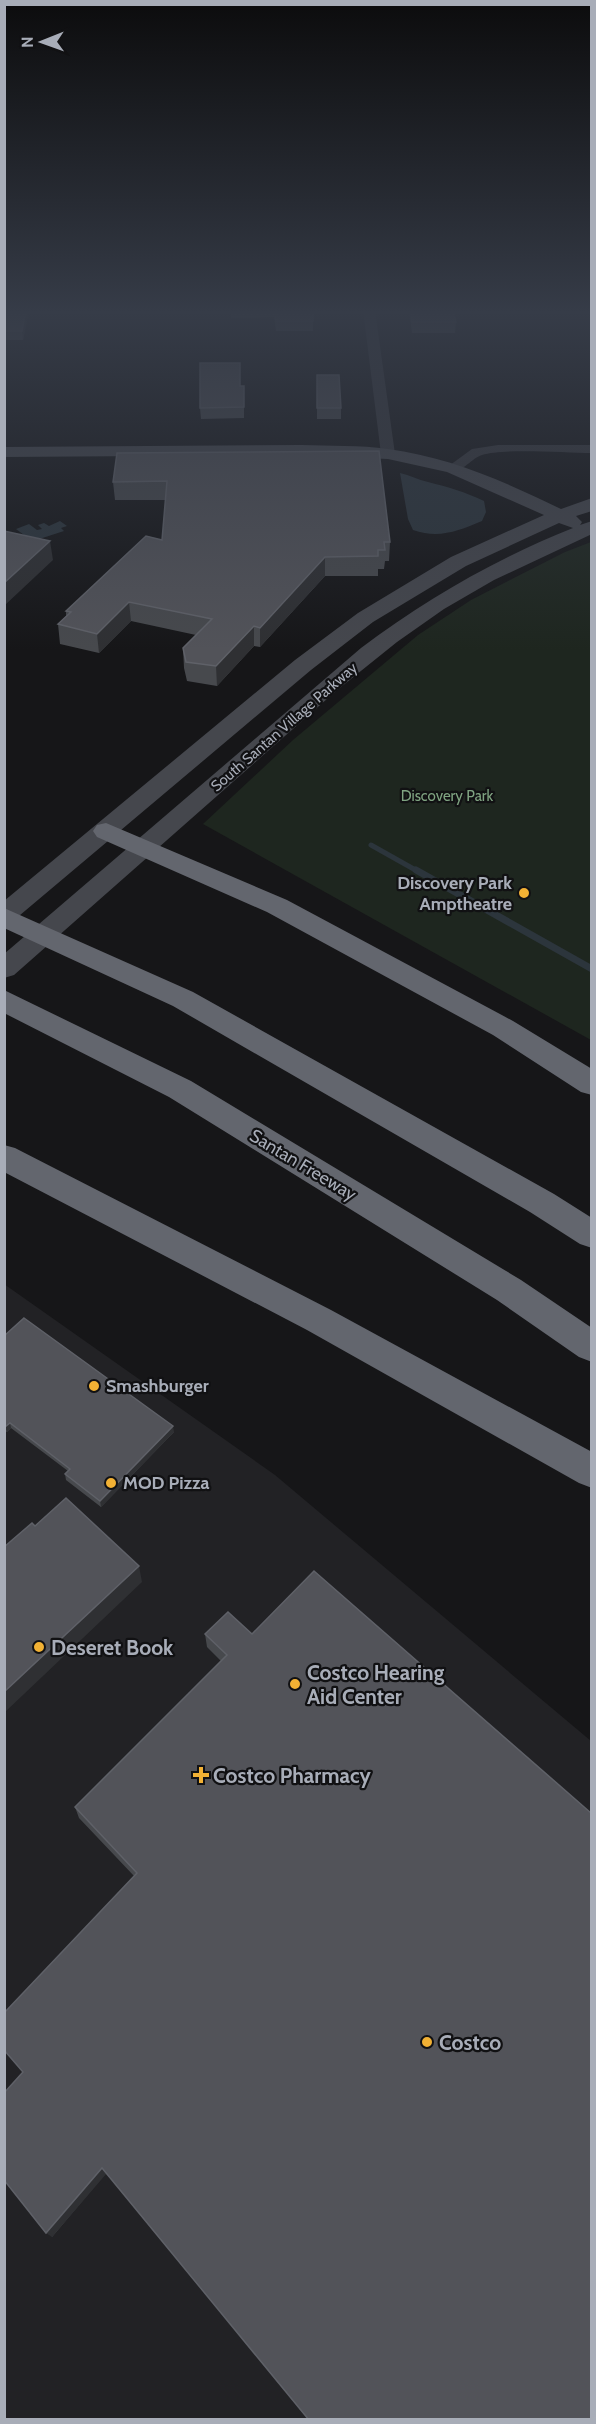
<svg xmlns="http://www.w3.org/2000/svg" width="596" height="2424" viewBox="0 0 596 2424" font-family="Cabin,sans-serif">
<style>
.built{fill:#222225}
.green{fill:#1e261f}
.water{fill:#2c353c}
.lines{fill:none;stroke-linecap:round;stroke-linejoin:round}
.stream-far1{stroke:#2c353c;stroke-width:5}
.stream{stroke:#2c353c;stroke-width:7}
.street{fill:#37383d;fill-rule:evenodd}
.secondary{fill:#45474d;fill-rule:evenodd}
.highway{fill:#63666e;fill-rule:evenodd}
.wall{fill:#47494d}
.shaded-wall{fill:#2f3033}
.building{fill:#525359;stroke:#5f6168;stroke-width:1.5}
.poi-dot{fill:#f2b134;stroke:#111113;stroke-width:2}
.labels{text-anchor:middle;dominant-baseline:central;stroke-width:4.5;stroke-linejoin:round;paint-order:stroke}
.far-street-label{font-size:15px;fill:#a8adb8;stroke:#111113}
.far-park-label{font-size:15px;fill:#7fa381;stroke:#111113}
.poi-label{font-size:18px;font-weight:bold;fill:#a8adb8;stroke:#111113;text-anchor:start}
.street-label{font-size:18px;fill:#a8adb8;stroke:#111113}
.near-poi-label{font-size:21px;font-weight:bold;fill:#a8adb8;stroke:#111113;text-anchor:start}
</style>
<rect width="100%" height="100%" fill="#161618"/>
<path class="built" d="M 4,1284 L 275,1475 L 591,1741 L 591,2419 L 5,2419 Z"/>
<path class="green" d="M 591,542 L 592,542 L 591,1040 L 203,824 L 293,740 L 418,635 L 471,600 L 565,552 Z"/>
<path class="water" d="M 400,473 C 410,475 418,480 428,482 C 448,487 465,492 484,501 L 486,512 L 482,521 C 458,531 439,539 413,530 L 408,519 Z
M 60,521 L 67,526 L 61,528 L 64,531 L 24,544 L 24,535 L 16,529 L 29,524 L 37,530 L 42,529 L 38,525 L 44,523 L 49,526 Z"/>
<g class="lines">
<path class="stream-far1" d="M 371,845 L 419,872"/>
<path class="stream" d="M 416,870 L 592,969"/>
<path class="street" d="M 363,310 L 375,310 L 395,454 L 388,458 L 381,454 Z
M 498,445 L 592,445 L 592,453 C 565,453 504,448 482,455 C 470,459 462,474 448,471 L 446,468 L 472,449 Z"/>
<path class="secondary" d="M 301,445 C 330,446 360,445 388,449 C 449,457 506,482 561,509 L 592,498 L 592,511 L 576,516 L 582,522 L 580,525 L 592,521 L 592,534 L 494,580 L 444,609 L 397,642 L 336,691 L 14,975 L 4,978 L 4,954 L 361,648 C 426,599 497,558 573,528 L 559,523 L 466,566 L 373,622 L 311,670 L 13,921 L 4,923 L 4,901 L 295,660 L 358,613 L 451,557 L 544,515 L 447,472 L 388,459 L 301,455 L 4,457 L 4,447 Z"/>
<path class="highway" d="M 106,823 L 287,900 L 513,1021 L 592,1069 L 592,1095 L 581,1092 L 493,1035 L 267,912 L 97,837 L 93,831 L 97,825 Z
M 4,908 L 193,992 L 554,1194 L 592,1218 L 592,1248 L 580,1244 L 530,1212 L 173,1006 L 4,928 Z
M 4,990 L 191,1081 L 521,1280 L 592,1328 L 592,1362 L 579,1357 L 497,1300 L 169,1097 L 4,1013 Z
M 4,1145 L 15,1148 L 331,1310 L 592,1452 L 592,1488 L 579,1483 L 307,1330 L 4,1172 Z"/>
</g>
<path class="wall" d="M 4,310 L 29,310 L 23,340 L 4,340 Z
M 231,310 L 313,310 L 313,331 L 276,331 L 274,317 L 231,318 Z
M 409,310 L 453,310 L 456,322 L 455,333 L 412,333 Z
M 317,375 L 341,408 L 341,419 L 317,419 Z
M 241,386 L 244,386 L 244,418 L 201,419 L 200,408 Z
M 117,453 L 390,542 L 389,561 L 385,561 L 384,569 L 378,569 L 378,576 L 325,576 L 260,647 L 254,646 L 217,686 L 187,681 L 184,668 L 183,648 L 196,635 L 131,621 L 99,653 L 60,644 L 58,624 L 66,616 L 66,611 L 162,540 L 166,500 L 115,500 L 113,482 Z
M 4,1336 L 174,1432 L 101,1507 L 66,1480 L 65,1474 L 68,1471 L 11,1428 L 7,1432 L 4,1430 Z
M 205,1634 L 252,1634 L 106,2173 L 52,2237 L 23,2072 L 134,1876 L 79,1818 L 75,1807 L 221,1661 L 207,1647 Z"/>
<path class="shaded-wall" d="M 26,310 L 29,310 L 23,340 L 22,331 Z
M 50,541 L 53,560 L 4,606 L 4,583 Z
M 325,557 L 325,576 L 260,647 L 260,628 Z
M 129,602 L 131,621 L 99,653 L 97,634 Z
M 254,626 L 254,646 L 217,686 L 216,666 Z
M 10,1423 L 11,1428 L 7,1432 L 5,1427 Z
M 173,1426 L 174,1432 L 101,1507 L 100,1501 Z
M 139,1566 L 142,1582 L 4,1713 L 4,1692 Z
M 102,2168 L 107,2173 L 52,2237 L 46,2233 Z"/>
<path class="building" d="M 4,310 L 26,310 L 22,331 L 4,331 Z
M 274,310 L 313,310 L 313,321 L 276,321 Z
M 411,310 L 453,310 L 456,322 L 412,322 Z
M 200,363 L 240,363 L 240,386 L 244,386 L 244,407 L 200,408 Z
M 317,375 L 339,375 L 341,408 L 317,408 Z
M 379,451 L 390,542 L 384,542 L 385,550 L 378,550 L 378,556 L 325,557 L 260,628 L 254,626 L 216,666 L 186,662 L 183,648 L 212,619 L 129,602 L 97,634 L 58,624 L 71,612 L 66,611 L 146,536 L 162,540 L 167,481 L 113,482 L 117,453 Z
M 4,531 L 50,541 L 4,583 Z
M 24,1318 L 173,1426 L 100,1501 L 65,1474 L 70,1469 L 10,1423 L 5,1427 L 4,1426 L 4,1336 Z
M 66,1498 L 139,1566 L 4,1692 L 4,1547 L 32,1523 L 35,1526 Z
M 314,1571 L 591,1813 L 591,2420 L 309,2420 L 102,2168 L 46,2233 L 4,2180 L 4,2093 L 23,2072 L 4,2050 L 4,2013 L 137,1873 L 75,1807 L 227,1655 L 205,1634 L 228,1612 L 252,1634 Z"/>
<linearGradient id="sky" x2="0" y2="1"><stop stop-color="#0c0c0d"/><stop offset="0.48" stop-color="#363c48"/><stop offset="1" stop-color="#363c48" stop-opacity="0"/></linearGradient>
<rect width="596" height="650" fill="url(#sky)"/>
<g class="poi-dot">
<circle cx="524" cy="893" r="6"/>
<circle cx="94" cy="1386" r="6"/>
<circle cx="111" cy="1483" r="6"/>
<circle cx="39" cy="1647" r="6"/>
<circle cx="295" cy="1684" r="6"/>
<path d="M198 1766h6v6h6v6h-6v6h-6v-6h-6v-6h6z"/>
<circle cx="427" cy="2042" r="6"/>
</g>
<g class="labels">
<g class="far-street-label">
<text transform="translate(284 727) rotate(-41)">South Santan Village Parkway</text>
</g>
<g class="far-park-label">
<text x="447" y="796">Discovery Park</text>
</g>
<g class="poi-label">
<text x="512" y="883" text-anchor="end">Discovery Park<tspan x="512" dy="21">Amptheatre</tspan></text>
<text x="106" y="1386">Smashburger</text>
<text x="123" y="1483">MOD Pizza</text>
</g>
<g class="street-label">
<text transform="translate(303 1165) rotate(31)">Santan Freeway</text>
</g>
<g class="near-poi-label">
<text x="51" y="1647">Deseret Book</text>
<text x="307" y="1672">Costco Hearing<tspan x="307" dy="24">Aid Center</tspan></text>
<text x="213" y="1775">Costco Pharmacy</text>
<text x="439" y="2042">Costco</text>
</g>
</g>
<rect width="596" height="2424" fill="none" stroke="#a8adb8" stroke-width="12"/>
<g transform="translate(42 42) rotate(269)" stroke="#111113" stroke-width="4.5" paint-order="stroke">
<path d="M0-4.5L10 22L0 15L-10 22Z" fill="#a8adb8"/>
<text y="-9" font-size="16" font-weight="bold" text-anchor="middle" fill="#a8adb8">N</text>
</g>
</svg>
